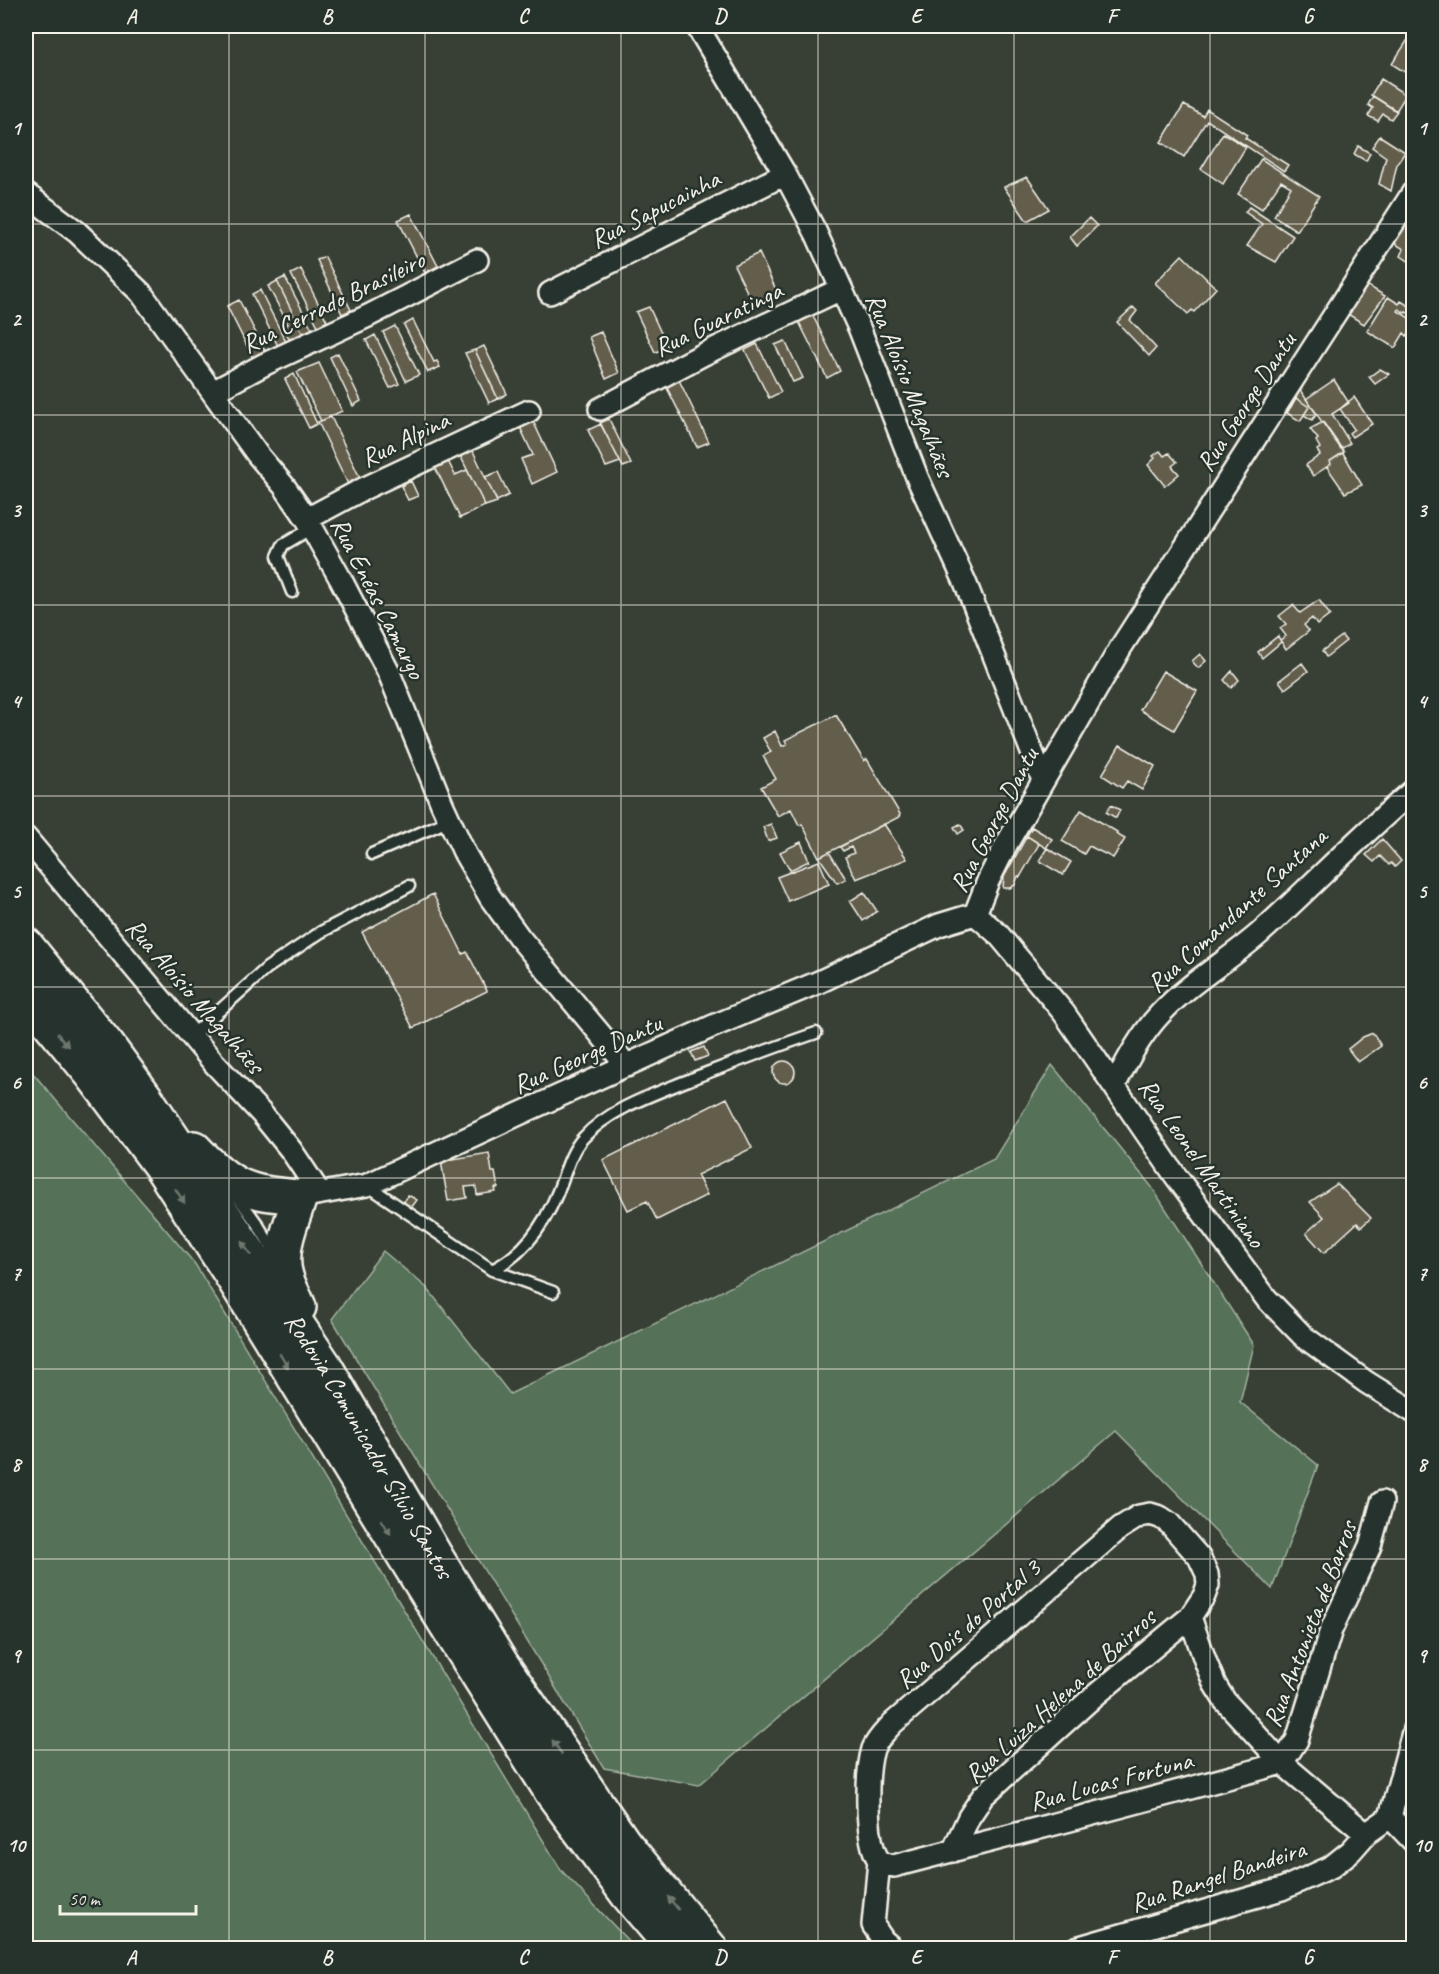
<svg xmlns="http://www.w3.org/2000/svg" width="1439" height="1974" viewBox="0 0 1439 1974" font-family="Caveat,sans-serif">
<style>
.green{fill:#547159;stroke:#a4b1a0;stroke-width:1.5}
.building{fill:#635d4c;stroke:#f4f1e8;stroke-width:1.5}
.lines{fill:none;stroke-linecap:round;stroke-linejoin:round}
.service-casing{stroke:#f4f1e8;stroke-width:15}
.minor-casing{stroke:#f4f1e8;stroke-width:26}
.motorway-casing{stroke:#f4f1e8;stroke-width:38}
.service{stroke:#26332d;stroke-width:10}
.minor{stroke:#26332d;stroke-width:21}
.motorway{stroke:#26332d;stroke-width:33}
.oneway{fill:#6e766e}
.grid{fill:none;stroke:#f4f1e8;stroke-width:1.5;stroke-opacity:0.55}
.labels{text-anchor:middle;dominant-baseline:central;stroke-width:5;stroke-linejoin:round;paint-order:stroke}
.street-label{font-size:26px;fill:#f4f1e8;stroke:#26332d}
.neatline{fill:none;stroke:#f4f1e8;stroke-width:2}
.grid-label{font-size:20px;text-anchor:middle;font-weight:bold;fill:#f4f1e8}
</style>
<rect width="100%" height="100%" fill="#384036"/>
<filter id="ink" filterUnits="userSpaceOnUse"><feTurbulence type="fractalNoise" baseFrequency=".0167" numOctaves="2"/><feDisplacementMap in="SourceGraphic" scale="12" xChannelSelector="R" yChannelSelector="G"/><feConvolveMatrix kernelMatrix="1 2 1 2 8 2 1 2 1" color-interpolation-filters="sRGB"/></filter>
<g filter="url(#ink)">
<path class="green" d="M 26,1065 L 195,1264 L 561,1870 L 635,1948 L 26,1948 Z
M 1052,1065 L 1151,1186 L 1254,1345 L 1240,1402 L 1318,1465 L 1272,1589 L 1116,1431 L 699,1785 L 604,1768 L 332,1319 L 383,1251 L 427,1288 L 510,1394 L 994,1159 Z"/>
<path class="building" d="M 1404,26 L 1414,26 L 1414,78 L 1392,64 L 1413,32 Z
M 1381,79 L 1406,95 L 1396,111 L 1371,95 Z
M 1373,96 L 1397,111 L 1391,119 L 1383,114 L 1378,121 L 1368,116 L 1373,108 L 1368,105 Z
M 1184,105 L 1203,116 L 1207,109 L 1247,135 L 1245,138 L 1288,165 L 1284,171 L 1207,120 L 1184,157 L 1161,142 Z
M 1223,133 L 1246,147 L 1223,184 L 1201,169 Z
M 1380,136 L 1405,152 L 1397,164 L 1391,191 L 1379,184 L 1386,157 L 1372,147 Z
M 1358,146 L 1370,153 L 1366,161 L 1354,154 Z
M 1261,159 L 1319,196 L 1297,231 L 1274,216 L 1291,187 L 1281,181 L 1262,209 L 1238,194 Z
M 1027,177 L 1049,209 L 1027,221 L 1004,187 Z
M 1249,207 L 1293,236 L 1276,262 L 1247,246 L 1262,224 L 1245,212 Z
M 411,214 L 438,266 L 425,273 L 398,220 Z
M 1089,218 L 1097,226 L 1077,246 L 1070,237 Z
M 1406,223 L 1414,228 L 1414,257 L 1410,262 L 1401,256 L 1404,249 L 1394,243 Z
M 759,253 L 777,292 L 753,304 L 734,265 Z
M 1182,255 L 1216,288 L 1194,312 L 1192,310 L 1188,314 L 1155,283 Z
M 325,257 L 351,310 L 342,314 L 317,260 Z
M 301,269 L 327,321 L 318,326 L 291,274 Z
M 285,277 L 312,329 L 303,334 L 277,281 Z
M 277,281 L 303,334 L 290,340 L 283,327 L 288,324 L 268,286 Z
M 1365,284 L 1385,296 L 1364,324 L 1346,313 Z
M 260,290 L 286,342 L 278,346 L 252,294 Z
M 1388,297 L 1399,304 L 1401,301 L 1414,309 L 1414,316 L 1406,312 L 1405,313 L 1399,309 L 1398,311 L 1414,321 L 1414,326 L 1407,336 L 1404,333 L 1395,348 L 1367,331 Z
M 239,300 L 265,351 L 253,358 L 227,306 Z
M 649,307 L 668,348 L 655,352 L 636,312 Z
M 1133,307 L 1137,311 L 1130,320 L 1156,348 L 1149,356 L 1117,322 Z
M 810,310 L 840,371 L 827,378 L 796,316 Z
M 413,320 L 434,362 L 437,361 L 440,367 L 428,372 L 404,325 Z
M 395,326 L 419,375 L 406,381 L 383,332 Z
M 601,332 L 619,373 L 606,379 L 589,337 Z
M 375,335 L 399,384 L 390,388 L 366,340 Z
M 785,341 L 803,378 L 793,382 L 775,345 Z
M 757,344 L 781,392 L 769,398 L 745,350 Z
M 484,346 L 507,394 L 498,399 L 475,350 Z
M 475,350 L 498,399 L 489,403 L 465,353 Z
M 338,353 L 361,401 L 353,406 L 330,357 Z
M 319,363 L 342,411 L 321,421 L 297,372 Z
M 1380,369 L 1389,374 L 1375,384 L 1369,377 Z
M 294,374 L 317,424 L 309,428 L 285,379 Z
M 679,380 L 709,442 L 697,447 L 666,386 Z
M 1334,380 L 1349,403 L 1332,414 L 1350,443 L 1341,449 L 1306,399 Z
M 1297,386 L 1317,414 L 1312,420 L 1304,415 L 1309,407 L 1296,398 L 1291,407 L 1286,404 Z
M 1354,397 L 1372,424 L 1352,437 L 1349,433 L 1354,429 L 1340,409 Z
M 1296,398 L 1309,407 L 1300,421 L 1287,413 Z
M 331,417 L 360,478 L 348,484 L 318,422 Z
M 609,419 L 631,464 L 623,467 L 600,423 Z
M 533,421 L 557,472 L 532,484 L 521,459 L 533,455 L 520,427 Z
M 1323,422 L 1344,452 L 1330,461 L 1331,464 L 1313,476 L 1306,465 L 1320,455 L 1317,450 L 1320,448 L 1316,441 L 1318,439 L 1310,429 Z
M 601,424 L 620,462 L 606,467 L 588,430 Z
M 472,449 L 497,502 L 485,506 L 460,455 Z
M 1160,451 L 1164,456 L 1169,453 L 1177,462 L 1172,466 L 1179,474 L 1165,486 L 1148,465 L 1155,458 L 1153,456 Z
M 1343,453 L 1362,485 L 1345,493 L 1327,467 L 1331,464 L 1330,461 Z
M 448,461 L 455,475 L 467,470 L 485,506 L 460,518 L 435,467 Z
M 498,472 L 509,495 L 497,501 L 485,477 Z
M 411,481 L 418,496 L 408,500 L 401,486 Z
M 1319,600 L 1330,615 L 1317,625 L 1312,618 L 1304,625 L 1309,631 L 1286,649 L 1280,640 L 1286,636 L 1280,628 L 1286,624 L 1279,616 L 1293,605 L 1300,613 Z
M 1278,636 L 1281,642 L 1262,658 L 1258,652 Z
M 1342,636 L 1346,641 L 1326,657 L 1322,651 Z
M 1200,654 L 1206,661 L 1198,668 L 1192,661 Z
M 1302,663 L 1308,671 L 1285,689 L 1279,681 Z
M 1163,671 L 1197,691 L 1174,730 L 1140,710 Z
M 1232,671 L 1239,680 L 1231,688 L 1224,680 Z
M 836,715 L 864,761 L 867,759 L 900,814 L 899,817 L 819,857 L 802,824 L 799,825 L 791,809 L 778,816 L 761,787 L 776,779 L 763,756 L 771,752 L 763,738 L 775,731 L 782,746 L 787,744 L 785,740 Z
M 1120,745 L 1155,766 L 1142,790 L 1127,781 L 1122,788 L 1102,775 Z
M 1111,805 L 1120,810 L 1116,818 L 1106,812 Z
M 1081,810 L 1117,832 L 1116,834 L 1125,839 L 1113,858 L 1089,846 L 1084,854 L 1062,841 Z
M 771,824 L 777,838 L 768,841 L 763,827 Z
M 884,824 L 907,859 L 856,879 L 845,857 L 854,853 L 851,847 L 843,851 L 840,847 Z
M 960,824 L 964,830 L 958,834 L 954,827 Z
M 1032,827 L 1052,839 L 1046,848 L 1027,836 Z
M 1027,836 L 1039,844 L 1020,877 L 1018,876 L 1015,885 L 1010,888 L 1003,888 L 1004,877 Z
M 1382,839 L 1401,861 L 1395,867 L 1391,863 L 1389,865 L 1380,856 L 1374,862 L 1366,855 Z
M 801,842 L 809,861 L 790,870 L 780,852 Z
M 1047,848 L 1071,862 L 1063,875 L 1039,861 Z
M 829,852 L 846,879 L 837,883 L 819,857 Z
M 819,861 L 829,884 L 788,901 L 777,877 Z
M 864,892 L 877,911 L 863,921 L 850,901 Z
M 433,894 L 463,954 L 467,952 L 487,991 L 413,1028 L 362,932 Z
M 1373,1033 L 1381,1046 L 1358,1062 L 1348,1049 L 1363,1037 Z
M 704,1047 L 708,1056 L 695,1061 L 691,1052 Z
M773 1072a11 11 0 1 1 22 0a11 11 0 1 1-22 0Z
M 727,1098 L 752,1148 L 697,1175 L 707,1195 L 657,1220 L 647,1201 L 628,1210 L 603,1160 Z
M 489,1153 L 492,1172 L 495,1172 L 498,1188 L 495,1188 L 496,1192 L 477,1195 L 476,1186 L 465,1187 L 467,1198 L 448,1201 L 441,1161 Z
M 1337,1184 L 1371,1218 L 1361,1227 L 1357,1223 L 1324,1253 L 1306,1233 L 1324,1217 L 1310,1202 Z
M 408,1195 L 417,1200 L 411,1208 L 403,1203 Z"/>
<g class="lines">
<defs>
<path id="service" d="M 292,592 L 278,556 L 283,545 L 312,528
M 372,854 L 450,820
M 191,1036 L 267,968 L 321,932 L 409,886
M 367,1185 L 492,1270 L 553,1292
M 235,1193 L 258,1225 L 276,1255
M 492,1270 C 528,1252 550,1216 563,1178 C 568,1164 573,1149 583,1138 C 610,1108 655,1094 691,1079 C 733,1063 774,1047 816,1033"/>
<path id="minor" d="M 697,26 L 785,174 L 816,233 L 860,330 L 917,477 L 965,582 L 1043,780
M 26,194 L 77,232 L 141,293 L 257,454 L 284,486 L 307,519 L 340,578 L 389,673 L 442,804 L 465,854 L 490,897 L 519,937 L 627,1066
M 550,293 L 785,174
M 213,392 L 265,364 L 368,316 L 477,260
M 600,409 L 704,354 L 841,289
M 307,519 L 363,489 L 529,411
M 26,838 L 214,1063 L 261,1113 L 291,1150 L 319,1192
M 975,914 L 988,881 L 1006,845 L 1121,647 L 1414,191
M 975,914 L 998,934 L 1064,1013 L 1175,1175 L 1266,1298 L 1304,1337 L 1366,1382 L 1414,1412
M 1114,1086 C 1127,1061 1141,1034 1161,1013 C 1190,982 1228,961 1260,933 C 1312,886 1360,835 1414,790
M 300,1197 L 367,1185 L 519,1114 L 711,1027 L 819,982 L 939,925 L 975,914
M 1190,1617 L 1206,1663 L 1215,1685 L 1225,1701 L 1282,1763 L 1366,1834
M 1282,1763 L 1297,1740 L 1331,1630 L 1370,1546 L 1382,1502
M 1390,1817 L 1414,1729
M 1390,1817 L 1414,1842
M 953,1851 L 969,1817 L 983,1796 L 1092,1698 L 1190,1617 L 1204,1596 L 1208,1585 L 1207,1574 L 1199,1557 L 1169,1523 L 1160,1517 L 1150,1514 L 1139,1516 L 1120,1528 L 893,1723 C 886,1731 877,1739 873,1749 C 866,1772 865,1839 878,1859 C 882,1864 888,1865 894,1866 C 1024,1832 1153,1799 1282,1763
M 879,1861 L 873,1925 L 883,1940 L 892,1948
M 1076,1948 L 1282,1889 L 1331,1867 L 1351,1851 L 1366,1834 L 1390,1817"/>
<g id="motorway">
<path id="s1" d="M 26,945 L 108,1046 L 146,1098 L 325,1366 L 435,1555 L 501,1663 L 624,1843 L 710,1948"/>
<path d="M 26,995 L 93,1076 L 159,1164 L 230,1273 L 444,1621 L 552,1793 L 627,1894 L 673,1948"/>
<path d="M 194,1148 C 232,1188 246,1193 300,1197 C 292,1221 278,1251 286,1276 C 289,1287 295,1297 299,1307"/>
</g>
</defs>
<use href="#service" class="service-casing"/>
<use href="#minor" class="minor-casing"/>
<use href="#motorway" class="motorway-casing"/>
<use href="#service" class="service"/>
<use href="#minor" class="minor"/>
<use href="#motorway" class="motorway"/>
</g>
<defs><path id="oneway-solid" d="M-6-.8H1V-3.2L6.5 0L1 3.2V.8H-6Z" transform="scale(1.5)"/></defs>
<g class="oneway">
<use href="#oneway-solid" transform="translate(63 1040) rotate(50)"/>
<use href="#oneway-solid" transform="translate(180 1196) rotate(57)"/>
<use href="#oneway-solid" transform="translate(246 1248) rotate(-124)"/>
<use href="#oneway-solid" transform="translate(284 1361) rotate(59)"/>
<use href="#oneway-solid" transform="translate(386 1527) rotate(58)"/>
<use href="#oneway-solid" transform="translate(557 1747) rotate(-124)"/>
<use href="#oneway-solid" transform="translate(673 1903) rotate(-129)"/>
</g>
</g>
<path class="grid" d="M 229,26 L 229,1948M 425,26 L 425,1948M 621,26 L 621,1948M 818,26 L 818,1948M 1014,26 L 1014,1948M 1210,26 L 1210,1948M 26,224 L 1414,224M 26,415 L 1414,415M 26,605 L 1414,605M 26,796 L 1414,796M 26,987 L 1414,987M 26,1178 L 1414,1178M 26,1369 L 1414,1369M 26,1559 L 1414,1559M 26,1750 L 1414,1750"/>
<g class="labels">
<g class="street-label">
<text transform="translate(655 209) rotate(-27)">Rua Sapucainha</text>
<text transform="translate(333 302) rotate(-26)">Rua Cerrado Brasileiro</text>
<text transform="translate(718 319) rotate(-26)">Rua Guaratinga</text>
<text transform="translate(910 385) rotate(68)">Rua Aloísio Magalhães</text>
<text transform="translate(1246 402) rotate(-57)">Rua George Dantu</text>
<text transform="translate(405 439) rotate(-26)">Rua Alpina</text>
<text transform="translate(378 598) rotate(63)">Rua Enéas Camargo</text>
<text transform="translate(994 820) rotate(-62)">Rua George Dantu</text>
<text transform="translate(1237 910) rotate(-42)">Rua Comandante Santana</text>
<text transform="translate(195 996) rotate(49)">Rua Aloísio Magalhães</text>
<text transform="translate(587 1054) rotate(-24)">Rua George Dantu</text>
<text transform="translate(1202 1163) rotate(55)">Rua Leonel Martiniano</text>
<text stroke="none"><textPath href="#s1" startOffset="608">Rodovia Comunicador Silvio Santos</textPath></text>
<text transform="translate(968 1624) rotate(-41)">Rua Dois do Portal 3</text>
<text transform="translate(1310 1624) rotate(-69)">Rua Antonieta de Barros</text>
<text transform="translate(1060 1696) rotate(-42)">Rua Luiza Helena de Bairros</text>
<text transform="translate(1111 1781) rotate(-15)">Rua Lucas Fortuna</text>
<text transform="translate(1218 1876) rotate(-18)">Rua Rangel Bandeira</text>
</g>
</g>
<rect width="1439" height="1974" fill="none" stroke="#26332d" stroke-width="66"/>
<path d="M60 1905v9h136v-9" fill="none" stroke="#f4f1e8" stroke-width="3"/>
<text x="69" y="1905" font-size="18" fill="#f4f1e8" stroke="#26332d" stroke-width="4.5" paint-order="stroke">50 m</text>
<rect x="33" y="33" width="1373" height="1908" class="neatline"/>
<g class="grid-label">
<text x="131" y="23">A</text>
<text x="327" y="23">B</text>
<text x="523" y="23">C</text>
<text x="720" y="23">D</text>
<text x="916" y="23">E</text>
<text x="1112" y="23">F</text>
<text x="1308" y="23">G</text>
<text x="16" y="135">1</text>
<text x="1422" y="135">1</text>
<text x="16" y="326">2</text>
<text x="1422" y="326">2</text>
<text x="16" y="517">3</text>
<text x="1422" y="517">3</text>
<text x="16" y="708">4</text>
<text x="1422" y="708">4</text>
<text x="16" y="898">5</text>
<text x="1422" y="898">5</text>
<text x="16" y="1089">6</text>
<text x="1422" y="1089">6</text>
<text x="16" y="1280">7</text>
<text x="1422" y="1280">7</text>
<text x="16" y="1471">8</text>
<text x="1422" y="1471">8</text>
<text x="16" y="1662">9</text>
<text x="1422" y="1662">9</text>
<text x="16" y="1852">10</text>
<text x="1422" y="1852">10</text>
<text x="131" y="1964">A</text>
<text x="327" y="1964">B</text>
<text x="523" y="1964">C</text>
<text x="720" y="1964">D</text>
<text x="916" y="1964">E</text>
<text x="1112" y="1964">F</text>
<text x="1308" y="1964">G</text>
</g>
</svg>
